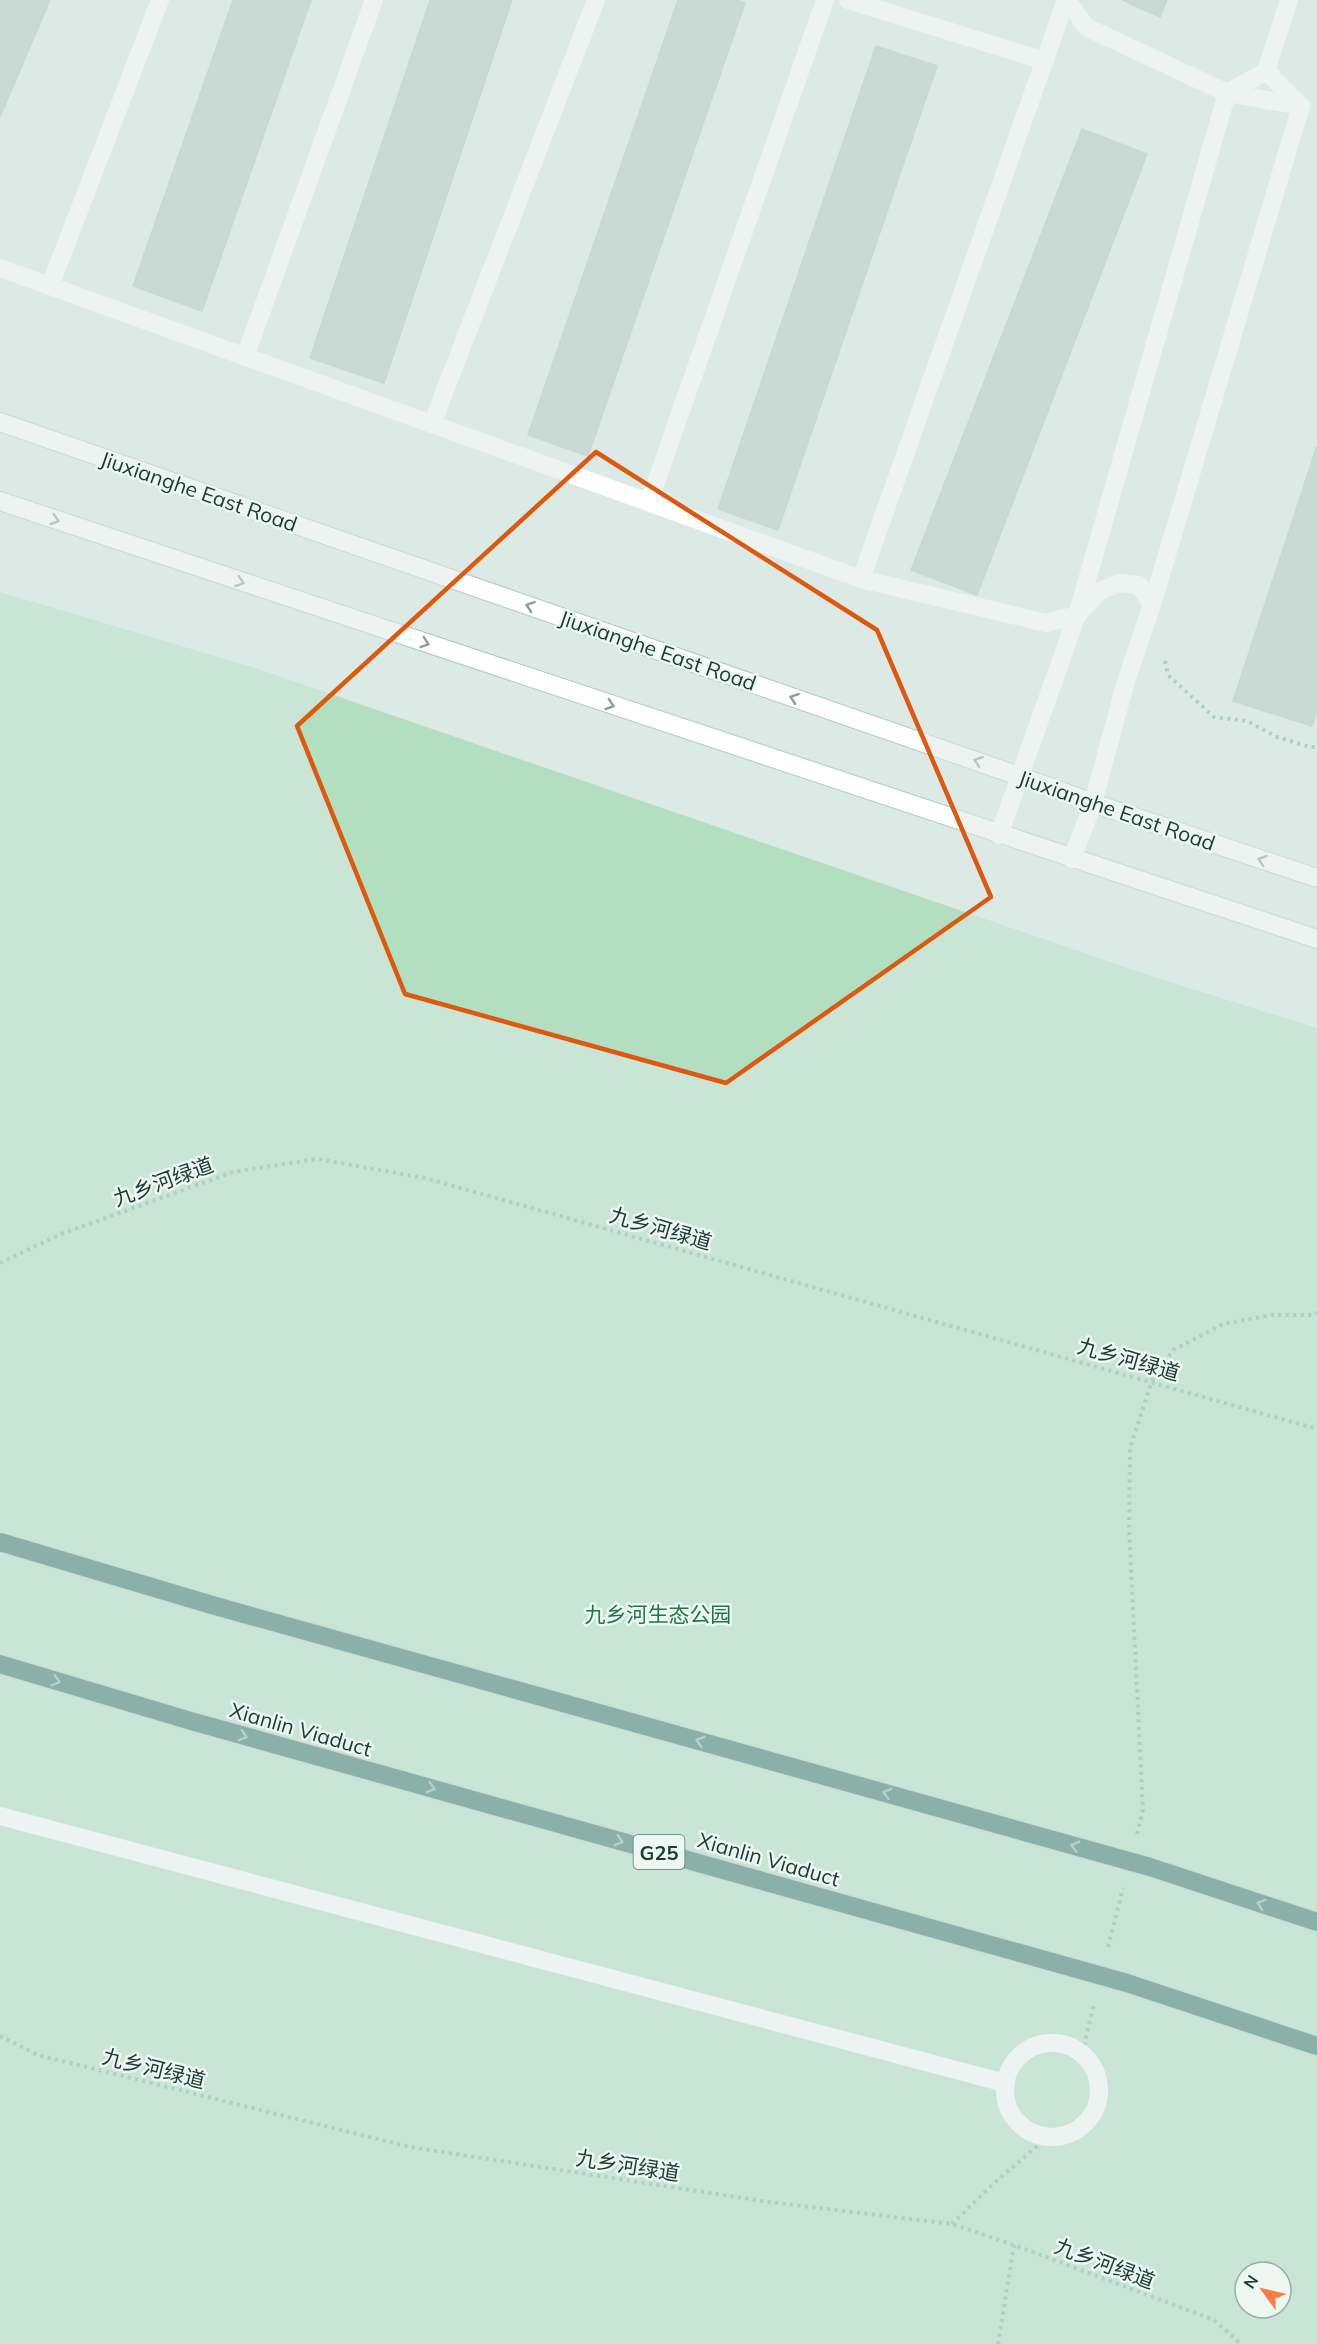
<svg xmlns="http://www.w3.org/2000/svg" width="1317" height="2344" viewBox="0 0 1317 2344" font-family="Mulish,'Noto Sans SC',sans-serif">
<style>
.green{fill:#b1dfc0;fill-rule:evenodd}
.building{fill:#b1c5be;stroke:#aec5bc;stroke-width:1.5}
.lines{fill:none;stroke-linecap:round;stroke-linejoin:round}
.secondary-casing{stroke:#aecbc2;stroke-width:20}
.path{stroke:#78b2a2;stroke-width:4;stroke-dasharray:3 4.5;stroke-linecap:butt}
.service{stroke:#fff;stroke-width:18}
.pedestrian{stroke:#fff;stroke-width:18}
.minor{stroke:#fff;stroke-width:18}
.secondary{stroke:#fff;stroke-width:18}
.motorway-bridge-casing{stroke:#bbc4c2;stroke-width:20;stroke-linecap:butt}
.motorway-bridge{stroke:#256a5f;stroke-width:18}
.oneway{stroke:#8e9d9a}
.oneway2{stroke:#88b0a8}
.marked{fill:none;stroke:#de580e;stroke-width:4.5;stroke-linejoin:round}
.labels{text-anchor:middle;dominant-baseline:central;stroke-width:5;stroke-linejoin:round;paint-order:stroke}
.shield{fill:#ecf7f2;stroke:#5a736d;stroke-width:1.5}
.shield-label{font-size:20px;font-weight:bold;fill:#1c3b34}
.street-label{font-size:21px;fill:#1c3b34;stroke:#ecf7f2}
.park-label{font-size:21px;fill:#227646;stroke:#ecf7f2}
</style>
<rect width="100%" height="100%" fill="#dceae5"/>
<path class="green" d="M 0,592 L 255,668 L 1148,975 L 1317,1028 L 1317,2344 L 0,2344 ZM 1245,2272 L 1281,2272 L 1281,2308 L 1245,2308 Z"/>
<path class="building" d="M 0,0 L 50,0 L 0,117 Z
M 233,0 L 311,0 L 202,311 L 133,286 Z
M 430,0 L 512,0 L 384,383 L 310,358 Z
M 678,0 L 737,0 L 745,3 L 588,456 L 528,435 Z
M 1122,0 L 1167,0 L 1160,17 Z
M 876,46 L 937,66 L 778,530 L 718,509 Z
M 1082,129 L 1147,154 L 977,595 L 911,570 Z
M 1317,446 L 1317,710 L 1312,726 L 1233,701 Z"/>
<g class="lines">
<defs>
<path id="secondary" d="M 0,422 L 1019,776 L 1093,803 L 1317,878
M 0,501 L 1317,939"/>
</defs>
<use href="#secondary" class="secondary-casing"/>
<path class="path" d="M 1165,661 L 1168,675 L 1214,717 L 1247,721 L 1277,737 L 1310,747 L 1317,747
M 0,1263 L 61,1234 L 233,1172 L 317,1159 L 425,1178 L 1317,1429
M 1137,1834 L 1143,1810 L 1129,1529 L 1130,1448 L 1152,1381 L 1173,1350 L 1223,1324 L 1271,1315 L 1312,1315 L 1317,1313
M 1108,1947 L 1123,1888
M 0,2036 L 38,2055 L 410,2147 L 769,2202 L 952,2224 L 1014,2245 L 1214,2320 L 1241,2344
M 1082,2053 L 1094,2004
M 952,2224 L 992,2185 L 1048,2137
M 998,2344 L 1014,2245"/>
<path class="service" d="M 0,1816 L 1005,2083
M1005 2090a47 47 0 1 1 94 0a47 47 0 1 1-94 0Z"/>
<path class="pedestrian" d="M 848,0 L 1045,61
M 1067,0 L 1086,27 L 1227,93 L 1301,106
M 50,286 L 160,0
M 245,357 L 374,0
M 432,424 L 596,0
M 649,502 L 825,0
M 861,579 L 1066,0"/>
<path class="minor" d="M 0,268 L 861,579 L 1046,623 L 1077,615 L 1100,591 L 1119,583 L 1139,585 L 1152,605
M 999,835 L 1077,615 L 1227,93 L 1266,71
M 1072,859 L 1093,803 L 1126,681 L 1152,605 L 1301,106 L 1266,71 L 1289,0"/>
<use href="#secondary" class="secondary"/>
<defs>
<path id="motorway-bridge" d="M 0,1542 L 212,1605 L 1150,1867 L 1317,1922
M 0,1664 L 191,1721 L 1127,1983 L 1317,2046"/>
</defs>
<use href="#motorway-bridge" class="motorway-bridge-casing"/>
<use href="#motorway-bridge" class="motorway-bridge"/>
</g>
<defs><path id="oneway-chevron" d="M-2-3.5L2.5 0L-2 3.5" fill="none" stroke-width="1.6" stroke-linecap="round" stroke-linejoin="round" transform="scale(1.5)"/></defs>
<g class="oneway">
<use href="#oneway-chevron" transform="translate(55 520) rotate(18)"/>
<use href="#oneway-chevron" transform="translate(240 582) rotate(18)"/>
<use href="#oneway-chevron" transform="translate(530 606) rotate(-161)"/>
<use href="#oneway-chevron" transform="translate(425 643) rotate(18)"/>
<use href="#oneway-chevron" transform="translate(794 698) rotate(-161)"/>
<use href="#oneway-chevron" transform="translate(610 705) rotate(18)"/>
<use href="#oneway-chevron" transform="translate(978 761) rotate(-161)"/>
<use href="#oneway-chevron" transform="translate(1262 860) rotate(-161)"/>
</g>
<g class="oneway2">
<use href="#oneway-chevron" transform="translate(56 1681) rotate(17)"/>
<use href="#oneway-chevron" transform="translate(243 1736) rotate(16)"/>
<use href="#oneway-chevron" transform="translate(700 1741) rotate(-164)"/>
<use href="#oneway-chevron" transform="translate(431 1788) rotate(16)"/>
<use href="#oneway-chevron" transform="translate(887 1793) rotate(-164)"/>
<use href="#oneway-chevron" transform="translate(619 1841) rotate(16)"/>
<use href="#oneway-chevron" transform="translate(1075 1846) rotate(-164)"/>
<use href="#oneway-chevron" transform="translate(1261 1904) rotate(-162)"/>
</g>
<path d="M0 0H1317V2344H0ZM 596,452 L 877,630 L 991,897 L 726,1083 L 405,994 L 297,726 Z" fill="#dceae5" fill-opacity=".55" fill-rule="evenodd"/>
<path class="marked" d="M 596,452 L 877,630 L 991,897 L 726,1083 L 405,994 L 297,726 Z"/>
<g class="labels">
<rect class="shield" x="633.5" y="1835" width="51" height="34" rx="4.5"/>
<g class="shield-label">
<text x="659" y="1852">G25</text>
</g>
<g class="street-label">
<text transform="translate(199 491) rotate(19)">Jiuxianghe East Road</text>
<text transform="translate(658 650) rotate(19)">Jiuxianghe East Road</text>
<text transform="translate(1117 810) rotate(19)">Jiuxianghe East Road</text>
<text transform="translate(163 1181) rotate(-20)">九乡河绿道</text>
<text transform="translate(661 1228) rotate(16)">九乡河绿道</text>
<text transform="translate(1129 1359) rotate(16)">九乡河绿道</text>
<text transform="translate(301 1729) rotate(16)">Xianlin Viaduct</text>
<text transform="translate(769 1859) rotate(16)">Xianlin Viaduct</text>
<text transform="translate(154 2068) rotate(14)">九乡河绿道</text>
<text transform="translate(628 2165) rotate(9)">九乡河绿道</text>
<text transform="translate(1105 2263) rotate(21)">九乡河绿道</text>
</g>
<g class="park-label">
<text x="658" y="1614">九乡河生态公园</text>
</g>
</g>
<g transform="translate(1263 2290) rotate(304)"><circle r="28" fill="#ecf7f2" stroke="#99aca6" stroke-width="1.5"/>
<path d="M0-4.5L10 22L0 15L-10 22Z" fill="#ff7b45"/>
<text y="-9" font-size="16" font-weight="bold" text-anchor="middle" fill="#1c3b34">N</text>
</g>
</svg>
